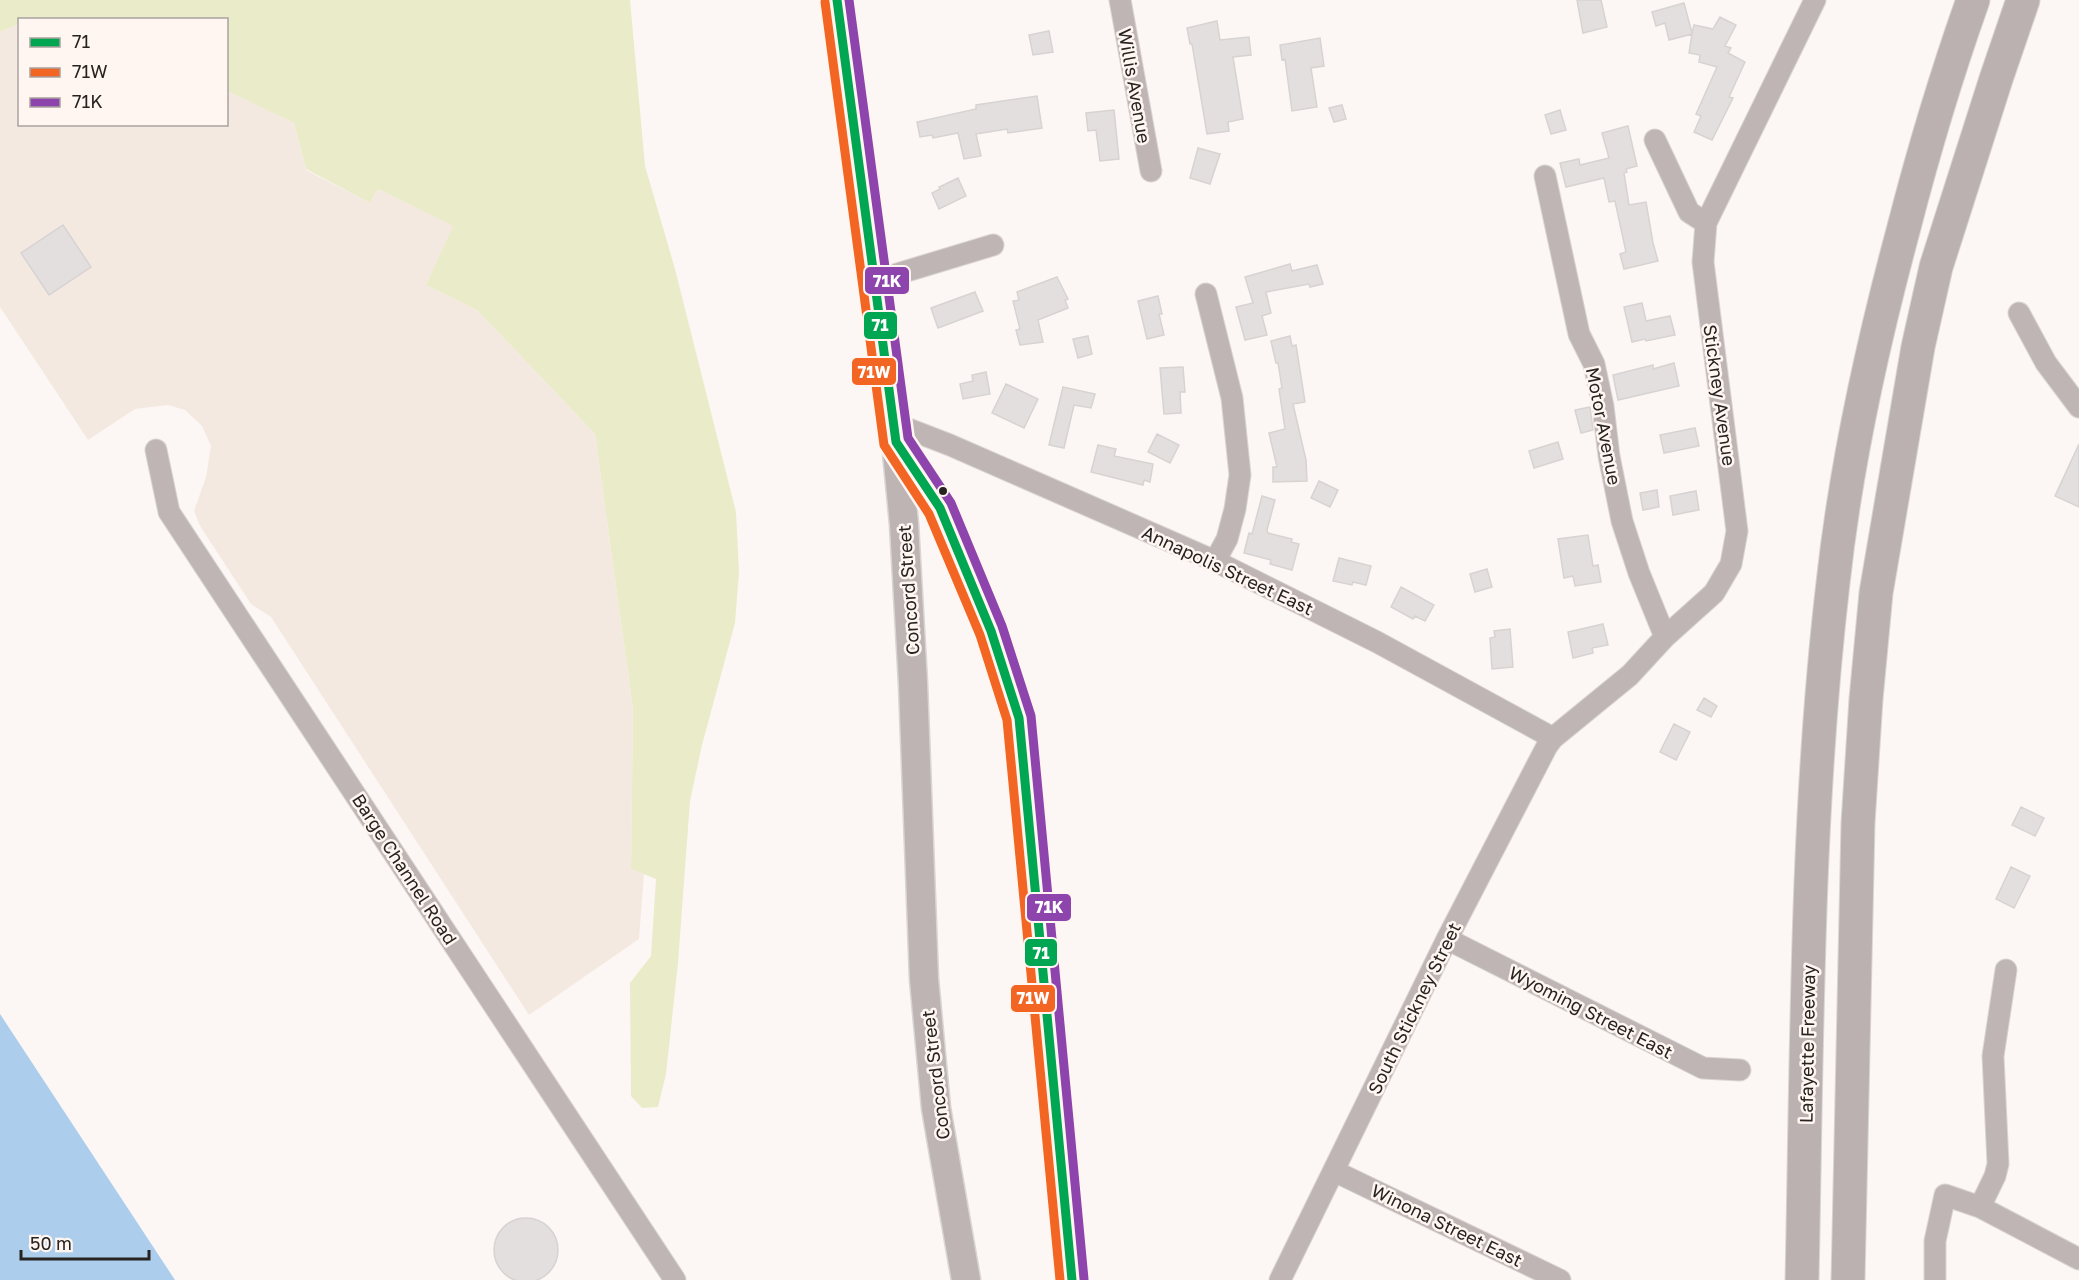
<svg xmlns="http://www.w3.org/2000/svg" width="2079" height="1280" viewBox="0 0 2079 1280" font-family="'Golos Text',sans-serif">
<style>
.built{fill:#f4e9e1}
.green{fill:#eaebc9}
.water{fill:#acceec}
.building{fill:#e3dfdf;stroke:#d7d3d3;stroke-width:1.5}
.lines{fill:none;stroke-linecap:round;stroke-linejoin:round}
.minor-casing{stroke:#d9d5d3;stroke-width:23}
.secondary-casing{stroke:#d9d5d3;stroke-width:31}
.motorway-casing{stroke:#d9d5d3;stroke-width:35}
.minor{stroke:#bfb5b4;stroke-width:21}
.secondary{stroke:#bdb4b3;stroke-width:28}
.motorway{stroke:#bbb1b0;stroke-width:33}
.bus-1-casing{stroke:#fff6f1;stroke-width:14}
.bus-2-casing{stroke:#fff6f1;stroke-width:14}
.bus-3-casing{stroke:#fff6f1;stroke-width:14}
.bus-1{stroke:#00a651;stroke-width:9}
.bus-2{stroke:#f26522;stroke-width:9}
.bus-3{stroke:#8e44ad;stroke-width:9}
.bus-dot{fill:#272321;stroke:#fff6f1;stroke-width:2}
.labels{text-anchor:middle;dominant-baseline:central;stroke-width:5;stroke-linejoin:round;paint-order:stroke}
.street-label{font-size:18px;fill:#272321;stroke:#fff6f1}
.line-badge{stroke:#fff6f1;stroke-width:2}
.badge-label{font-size:16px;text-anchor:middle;font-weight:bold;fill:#fff}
</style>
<rect width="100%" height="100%" fill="#fcf7f4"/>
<path class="built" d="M 19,24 L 20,124 L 226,124 L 227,91 L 294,123 L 306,170 L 370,203 L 378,189 L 454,226 L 426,285 L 477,310 L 595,434 L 633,709 L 631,869 L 644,874 L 639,939 L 529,1015 L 271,617 L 251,604 L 200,526 L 194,511 L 206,477 L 211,446 L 202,426 L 185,410 L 168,405 L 135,409 L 88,440 L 0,307 L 0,32 Z"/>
<path class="green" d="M 0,0 L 630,0 L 645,166 L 675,269 L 736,512 L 739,572 L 735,623 L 702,745 L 690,801 L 678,963 L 666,1074 L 658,1107 L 642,1108 L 631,1096 L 630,983 L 651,956 L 656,879 L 631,869 L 633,709 L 595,434 L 477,310 L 426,285 L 453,226 L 378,189 L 370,203 L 306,169 L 294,123 L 227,91 L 226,20 L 55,20 C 42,18 32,20 20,20 L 19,24 L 0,32 Z"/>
<path class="water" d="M 0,1014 L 175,1280 L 0,1280 Z"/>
<path class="building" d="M 1577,0 L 1601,0 L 1607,27 L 1583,33 Z
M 1684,3 L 1692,33 L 1694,25 L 1713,29 L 1720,17 L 1736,25 L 1725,46 L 1731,48 L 1728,53 L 1745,62 L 1729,97 L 1733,98 L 1712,140 L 1694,132 L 1701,116 L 1696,114 L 1717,67 L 1699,62 L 1700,55 L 1689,53 L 1692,34 L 1669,40 L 1665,23 L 1656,26 L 1652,12 Z
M 1217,21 L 1220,40 L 1249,37 L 1251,55 L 1233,57 L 1243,119 L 1228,122 L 1229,131 L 1207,134 L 1192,44 L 1190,44 L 1187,28 Z
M 1049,31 L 1053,52 L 1033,55 L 1029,35 Z
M 1320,38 L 1324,66 L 1311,68 L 1317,107 L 1292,111 L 1285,59 L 1282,60 L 1280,45 Z
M 1037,96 L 1042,128 L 1008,133 L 1007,129 L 976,134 L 981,156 L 964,159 L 958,133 L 933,138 L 932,135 L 920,137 L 917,122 L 976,109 L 976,105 Z
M 1342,105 L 1346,119 L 1334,122 L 1329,108 Z
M 1114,110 L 1119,159 L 1100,161 L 1096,130 L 1088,131 L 1086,113 Z
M 1560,110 L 1566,130 L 1551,134 L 1545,115 Z
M 1628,126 L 1637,166 L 1626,169 L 1627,172 L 1624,173 L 1629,205 L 1646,202 L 1653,243 L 1658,261 L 1624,269 L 1620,254 L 1626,252 L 1615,201 L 1609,202 L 1604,178 L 1566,187 L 1560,163 L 1579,159 L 1580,165 L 1609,158 L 1602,133 Z
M 1198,148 L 1220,154 L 1210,184 L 1190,178 Z
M 958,178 L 966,196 L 939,209 L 932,193 L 940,189 L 939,187 Z
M 63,225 L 91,267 L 49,295 L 21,253 Z
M 1290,264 L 1292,271 L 1317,265 L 1323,284 L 1310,287 L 1309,284 L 1266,292 L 1271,313 L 1262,316 L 1267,335 L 1245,340 L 1236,307 L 1253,303 L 1245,277 Z
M 1057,277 L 1068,299 L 1065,300 L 1068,308 L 1038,320 L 1043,342 L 1020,345 L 1016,330 L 1020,329 L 1013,301 L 1019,300 L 1017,292 Z
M 975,292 L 983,311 L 938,328 L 931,308 Z
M 1158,296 L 1162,314 L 1159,314 L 1164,335 L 1147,339 L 1138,301 Z
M 1642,303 L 1646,321 L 1670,316 L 1675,335 L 1646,341 L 1645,339 L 1632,342 L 1624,307 Z
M 1088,336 L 1092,354 L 1078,358 L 1073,339 Z
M 1290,336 L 1292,346 L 1296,345 L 1305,402 L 1293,404 L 1306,460 L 1307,481 L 1273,482 L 1273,467 L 1277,467 L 1269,433 L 1285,429 L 1279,389 L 1282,388 L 1278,363 L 1276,363 L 1271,341 Z
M 1674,363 L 1679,386 L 1618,400 L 1613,375 L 1653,365 L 1653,369 Z
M 1183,367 L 1185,392 L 1180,392 L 1181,413 L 1164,414 L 1160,368 Z
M 986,372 L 990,394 L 963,399 L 960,384 L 973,381 L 972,375 Z
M 1006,384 L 1038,399 L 1024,428 L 992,413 Z
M 1063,387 L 1095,394 L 1091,408 L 1074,405 L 1064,448 L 1049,445 Z
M 1590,407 L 1593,430 L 1581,433 L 1575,410 Z
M 1695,428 L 1699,446 L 1664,453 L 1660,435 Z
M 1157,434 L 1179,445 L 1170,463 L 1148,452 Z
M 1558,442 L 1563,459 L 1534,468 L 1529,451 Z
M 2079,444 L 2079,507 L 2055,496 Z
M 1098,445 L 1116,449 L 1114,456 L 1153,464 L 1150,482 L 1144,480 L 1143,485 L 1091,472 Z
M 1319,481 L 1338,490 L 1330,507 L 1311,498 Z
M 1657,490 L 1659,507 L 1643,510 L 1640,493 Z
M 1696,491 L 1699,510 L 1673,515 L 1670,496 Z
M 1262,496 L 1275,500 L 1267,530 L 1268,533 L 1292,539 L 1291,542 L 1299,544 L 1292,570 L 1270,564 L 1271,560 L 1244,553 L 1249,533 L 1252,534 Z
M 1588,535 L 1593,566 L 1598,565 L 1601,582 L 1575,586 L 1573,576 L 1564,578 L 1558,539 Z
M 1339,558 L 1371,566 L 1366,585 L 1353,582 L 1352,585 L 1333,581 Z
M 1487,569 L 1492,587 L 1475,592 L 1470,574 Z
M 1401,587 L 1434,605 L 1425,621 L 1415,616 L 1413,619 L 1391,607 Z
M 1603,624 L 1608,645 L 1592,648 L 1593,653 L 1573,658 L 1568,632 Z
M 1510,629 L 1513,667 L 1492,669 L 1490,638 L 1495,637 L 1494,631 Z
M 1704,698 L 1717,706 L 1711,717 L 1697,710 Z
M 1674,724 L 1690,732 L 1676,760 L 1660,752 Z
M 2021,807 L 2044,818 L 2035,836 L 2012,825 Z
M 2011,867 L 2030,876 L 2014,908 L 1996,899 Z
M494 1250a32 32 0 1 1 64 0a32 32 0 1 1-64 0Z"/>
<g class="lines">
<defs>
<path id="minor" d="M 1120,0 L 1151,171
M 1655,140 L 1689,212 L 1706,223
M 1545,176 L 1579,334 L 1594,364 L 1603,406 L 1609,456 L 1622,521 L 1639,573 L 1665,637
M 874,281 L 993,245
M 1206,294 L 1232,398 L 1240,475 L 1235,509 L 1227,539 L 1215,561
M 2019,313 L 2046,363 L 2079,407
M 893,423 L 950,445 L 1215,561 L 1377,642 L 1553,738
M 897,444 L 940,508 L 991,631 L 1019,718 L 1072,1280
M 156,450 L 169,512 L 675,1280
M 1447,939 L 1703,1068 L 1740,1070
M 1334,1171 L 1560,1280
M 1980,1207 L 2079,1259
M 1280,1280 L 1447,939 L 1547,746 L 1553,738 L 1630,675 L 1665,637 L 1714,593 L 1731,564 L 1737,531 L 1703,262 L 1706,223 L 1815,0
M 1935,1280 L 1935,1241 L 1945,1195 L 1980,1207 L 1995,1176 L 1998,1164 L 1993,1056 L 2006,970"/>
<path id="secondary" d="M 837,0 L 896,442 L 904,524 L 913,683 L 924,979 L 936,1108 L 966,1280"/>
<path id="motorway" d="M 1802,1280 C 1807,1047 1806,814 1833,583 C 1846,463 1872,346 1903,231 C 1923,153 1946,76 1973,0
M 1848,1280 L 1858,823 L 1866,699 L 1876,593 L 1918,347 L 1936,267 L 1996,79 L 2023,0"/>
</defs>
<use href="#minor" class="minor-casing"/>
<use href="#secondary" class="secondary-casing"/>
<use href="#motorway" class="motorway-casing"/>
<use href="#minor" class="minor"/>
<use href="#secondary" class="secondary"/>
<use href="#motorway" class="motorway"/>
<defs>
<path id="bus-1" d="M 837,0 L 896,442 L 940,508 L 991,631 L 1019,718 L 1072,1280"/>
<path id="bus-2" d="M 825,2 L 884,445 L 929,514 L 980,635 L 1007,720 L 1060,1280"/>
<path id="bus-3" d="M 849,0 L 908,438 L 951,503 L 1002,626 L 1031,716 L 1084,1279"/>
</defs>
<use href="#bus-1" class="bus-1-casing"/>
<use href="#bus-2" class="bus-2-casing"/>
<use href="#bus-3" class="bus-3-casing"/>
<use href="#bus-1" class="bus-1"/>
<use href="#bus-2" class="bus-2"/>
<use href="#bus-3" class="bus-3"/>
</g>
<circle class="bus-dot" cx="943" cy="491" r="5"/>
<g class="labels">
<g class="street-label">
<text transform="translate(1135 86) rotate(80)">Willis Avenue</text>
<text transform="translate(1720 395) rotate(82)">Stickney Avenue</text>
<text transform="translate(1604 426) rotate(79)">Motor Avenue</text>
<text transform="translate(1228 570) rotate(25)">Annapolis Street East</text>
<text transform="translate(908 590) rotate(-94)">Concord Street</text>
<text transform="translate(405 869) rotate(57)">Barge Channel Road</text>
<text transform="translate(1414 1008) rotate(-64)">South Stickney Street</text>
<text transform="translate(1591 1012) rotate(27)">Wyoming Street East</text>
<text transform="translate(1807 1044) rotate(-89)">Lafayette Freeway</text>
<text transform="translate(935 1075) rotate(-97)">Concord Street</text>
<text transform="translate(1447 1225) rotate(26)">Winona Street East</text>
</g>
</g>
<g class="line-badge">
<rect x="864" y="266" width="46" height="29" rx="6" fill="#8e44ad"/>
<rect x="863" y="311" width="35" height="29" rx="6" fill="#00a651"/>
<rect x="851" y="357" width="46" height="29" rx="6" fill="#f26522"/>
<rect x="1026" y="893" width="46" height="29" rx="6" fill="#8e44ad"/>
<rect x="1024" y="938" width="34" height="29" rx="6" fill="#00a651"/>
<rect x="1010" y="984" width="46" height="29" rx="6" fill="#f26522"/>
</g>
<g class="badge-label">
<text x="887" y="287">71K</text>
<text x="880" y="331">71</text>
<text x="874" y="378">71W</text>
<text x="1049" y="913">71K</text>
<text x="1041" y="959">71</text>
<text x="1033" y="1004">71W</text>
</g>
<rect x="18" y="18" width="210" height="108" fill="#fff6f1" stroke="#a9a29e" stroke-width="1.5"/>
<rect x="30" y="38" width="30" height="9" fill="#00a651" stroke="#a9a29e" stroke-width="1.5"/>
<text x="72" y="48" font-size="18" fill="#272321">71</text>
<rect x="30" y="68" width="30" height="9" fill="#f26522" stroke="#a9a29e" stroke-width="1.5"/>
<text x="72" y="78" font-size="18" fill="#272321">71W</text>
<rect x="30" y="98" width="30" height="9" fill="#8e44ad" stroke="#a9a29e" stroke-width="1.5"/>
<text x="72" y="108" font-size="18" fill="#272321">71K</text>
<path d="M21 1250v9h128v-9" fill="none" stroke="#272321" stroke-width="3"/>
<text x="30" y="1250" font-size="18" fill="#272321" stroke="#fff6f1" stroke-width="4.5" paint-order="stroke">50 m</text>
</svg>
